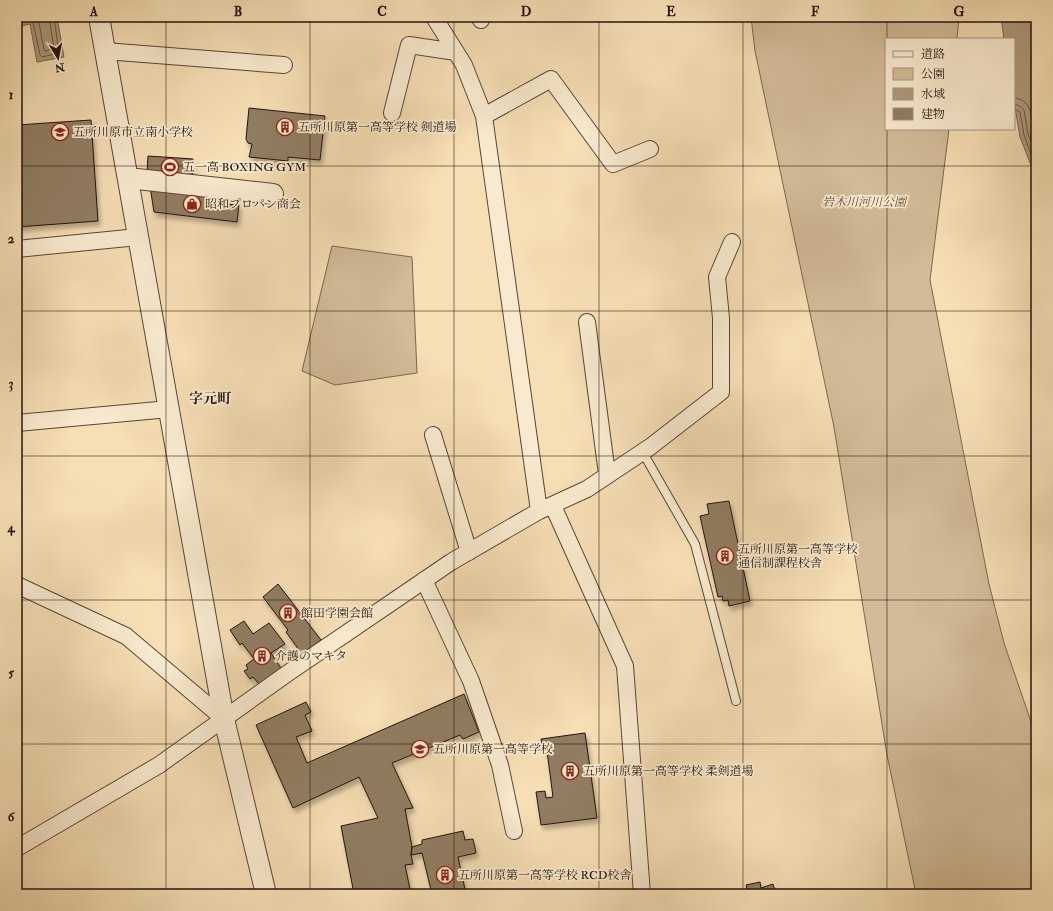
<svg xmlns="http://www.w3.org/2000/svg" width="1053" height="911" viewBox="0 0 1053 911" font-family="'IM FELL Double Pica','Noto Serif JP',serif">
<style>
.green{fill:#d2bb98;stroke:#7a6750}
.water{fill:#ae997b;stroke:#76634d}
.lines{fill:none;stroke-linecap:round;stroke-linejoin:round}
.shore{stroke:#685642;stroke-width:1}
.building{fill:#917d62;stroke:#231309;filter:url(#shadow)}
.service-casing{stroke:#584634;stroke-width:10}
.minor-casing{stroke:#584634;stroke-width:18}
.tertiary-casing{stroke:#584634;stroke-width:22}
.service{stroke:#f9eacf;stroke-width:8}
.minor{stroke:#f9eacf;stroke-width:16}
.tertiary{stroke:#f9eacf;stroke-width:20}
.grid{fill:none;stroke:#231309;stroke-width:1;stroke-opacity:0.55}
.labels{text-anchor:middle;dominant-baseline:central;stroke-width:3.5;stroke-linejoin:round;paint-order:stroke}
.poi-label{font-size:12px;fill:#231309;stroke:#f9eacf;text-anchor:start}
.park-label{font-size:12px;font-style:italic;fill:#604e3b;stroke:#f9eacf}
.quarter-label{font-size:14px;font-weight:bold;fill:#231309;stroke:#f9eacf}
.neatline{fill:none;stroke:#231309;stroke-width:1.5}
.grid-label{font-size:13px;text-anchor:middle;font-weight:bold;fill:#231309}
</style>
<defs>
<filter id="shadow"><feDropShadow dx="2.5" dy="4.5" stdDeviation="2" flood-color="#0004"/></filter>
</defs>
<rect width="100%" height="100%" fill="#f6deb5"/>
<filter id="stains"><feTurbulence type="fractalNoise" baseFrequency=".005" numOctaves="4"/><feColorMatrix values="0 0 0 0 .2 0 0 0 0 .09 0 0 0 0 .02 0 0 0 .5 -.17"/></filter>
<radialGradient id="worn" r=".72"><stop offset=".6" stop-color="#630" stop-opacity="0"/><stop offset="1" stop-color="#630" stop-opacity=".3"/></radialGradient>
<path class="green" d="M 751,17 L 959,17 L 957,39 L 886,39 L 886,129 L 949,129 L 930,280 L 989,584 L 1004,643 L 1036,736 L 1036,894 L 916,894 L 887,755 L 834,427 L 755,51 Z
M 332,246 L 412,257 L 417,373 L 335,385 L 302,371 Z"/>
<path class="water" d="M 17,17 L 57,17 L 64,57 L 37,62 L 30,24 L 17,27 Z
M 1001,17 L 1036,17 L 1036,178 L 1020,137 L 1014,102 L 1014,39 L 1004,39 Z"/>
<g class="lines">
<path class="shore" d="M 35,17 L 39,23 L 44,50 L 46,51 L 54,48 L 49,17
M 17,23 L 29,20 L 33,22 L 40,55 L 42,57 L 59,53 L 54,17
M 1014,98 C 1035,99 1030,123 1036,137
M 1014,104 L 1020,106 L 1024,110 L 1028,134 L 1036,154
M 1014,109 L 1020,112 L 1024,135 L 1036,167"/>
</g>
<path class="building" d="M 249,108 L 325,116 L 320,160 L 288,157 L 288,161 L 249,157 L 252,144 L 248,143 L 246,139 Z
M 91,120 L 98,221 L 17,227 L 17,125 Z
M 148,156 L 193,159 L 192,178 L 147,174 Z
M 150,186 L 227,194 L 226,204 L 239,205 L 237,222 L 154,212 Z
M 729,501 L 750,601 L 729,606 L 728,600 L 723,601 L 722,596 L 718,597 L 700,516 L 709,514 L 707,504 Z
M 278,584 L 321,640 L 302,654 L 286,632 L 288,630 L 263,597 Z
M 244,621 L 253,634 L 269,623 L 285,644 L 271,653 L 281,668 L 259,684 L 253,677 L 250,679 L 244,671 L 248,669 L 246,665 L 254,659 L 242,643 L 240,645 L 230,630 Z
M 464,694 L 479,732 L 463,739 L 460,735 L 392,763 L 413,808 L 405,809 L 412,847 L 411,855 L 413,864 L 405,865 L 411,894 L 354,894 L 341,826 L 378,818 L 359,777 L 293,808 L 256,725 L 306,702 L 311,712 L 305,715 L 312,731 L 296,737 L 307,763 Z
M 585,733 L 597,818 L 541,825 L 536,792 L 545,791 L 546,798 L 553,797 L 547,751 L 543,751 L 541,739 Z
M 463,831 L 465,840 L 473,839 L 476,853 L 458,857 L 466,894 L 432,894 L 422,853 L 411,855 L 412,847 L 422,844 L 422,840 Z
M 760,882 L 761,888 L 773,884 L 776,894 L 748,894 L 746,885 Z"/>
<g class="lines">
<defs>
<path id="service" d="M 642,451 L 695,544 L 736,701"/>
<path id="minor" d="M 434,17 L 464,65 L 484,116 L 539,511
M 479,17 L 481,20
M 105,51 L 284,65
M 392,113 L 409,45 L 456,52
M 484,116 L 551,79 L 613,164 L 650,149
M 17,249 L 138,237
M 587,322 L 607,474
M 17,423 L 169,409
M 433,435 L 469,552
M 553,506 L 625,666 L 642,894
M 424,580 L 471,681 L 500,765 L 514,831
M 17,585 L 126,636 L 224,719
M 17,848 L 159,765 L 288,673 L 451,562 L 539,511 L 587,489 L 650,447 L 721,392 L 721,318 L 717,277 L 732,242"/>
<path id="tertiary" d="M 99,17 L 224,719 L 266,894
M 128,178 L 273,194"/>
</defs>
<use href="#service" class="service-casing"/>
<use href="#minor" class="minor-casing"/>
<use href="#tertiary" class="tertiary-casing"/>
<use href="#service" class="service"/>
<use href="#minor" class="minor"/>
<use href="#tertiary" class="tertiary"/>
</g>
<path class="grid" d="M 166,17 L 166,894M 310,17 L 310,894M 454,17 L 454,894M 599,17 L 599,894M 743,17 L 743,894M 887,17 L 887,39M 887,129 L 887,894M 17,166 L 1036,166M 17,311 L 1036,311M 17,456 L 1036,456M 17,600 L 1036,600M 17,744 L 1036,744"/>
<defs>
<symbol id="building-ring" viewBox="-11 -11 22 22"><circle r="9.5" fill="#f9eacf" stroke="#8f2418" stroke-width="1.5"/><path d="M-4-6H4V6H1V3H-1V6H-4ZM-2.5-4.3h1.7v1.8h-1.7ZM.8-4.3h1.7v1.8H.8ZM-2.5-1h1.7V.8h-1.7ZM.8-1h1.7V.8H.8Z" fill="#8f2418"/></symbol>
<symbol id="school-ring" viewBox="-11 -11 22 22"><circle r="9.5" fill="#f9eacf" stroke="#8f2418" stroke-width="1.5"/><path d="M0-5L7-2L0 1L-7-2ZM-4 1L0 2.5L4 1V4Q0 6-4 4Z" fill="#8f2418"/></symbol>
<symbol id="stadium-ring" viewBox="-11 -11 22 22"><circle r="9.5" fill="#f9eacf" stroke="#8f2418" stroke-width="1.5"/><path d="M0-5a6.5 5 0 1 0 0 10a6.5 5 0 1 0 0-10ZM-3.5-1.8h7v3.6h-7Z" fill="#8f2418"/></symbol>
<symbol id="shop-ring" viewBox="-11 -11 22 22"><circle r="9.5" fill="#f9eacf" stroke="#8f2418" stroke-width="1.5"/><path d="M-5-2.5h2.3a2.7 3.5 0 0 1 5.4 0H5L5.5 6h-11ZM-1.5-2.5h3a1.5 2.3 0 0 0-3 0Z" fill="#8f2418"/></symbol>
</defs>
<g fill-rule="evenodd">
<use href="#building-ring" x="275" y="117" width="20" height="20"/>
<use href="#school-ring" x="50" y="122" width="20" height="20"/>
<use href="#stadium-ring" x="160" y="157" width="20" height="20"/>
<use href="#shop-ring" x="182" y="194" width="20" height="20"/>
<use href="#building-ring" x="715" y="546" width="20" height="20"/>
<use href="#building-ring" x="278" y="603" width="20" height="20"/>
<use href="#building-ring" x="252" y="646" width="20" height="20"/>
<use href="#school-ring" x="410" y="739" width="20" height="20"/>
<use href="#building-ring" x="560" y="761" width="20" height="20"/>
<use href="#building-ring" x="435" y="865" width="20" height="20"/>
</g>
<g class="labels">
<g class="poi-label">
<text x="298" y="127">五所川原第一高等学校 剣道場</text>
<text x="73" y="132">五所川原市立南小学校</text>
<text x="183" y="167">五一高 BOXING GYM</text>
<text x="205" y="204">昭和プロパン商会</text>
<text x="738" y="549">五所川原第一高等学校<tspan x="738" dy="14">通信制課程校舎</tspan></text>
<text x="301" y="613">館田学園会館</text>
<text x="275" y="656">介護のマキタ</text>
<text x="433" y="749">五所川原第一高等学校</text>
<text x="583" y="771">五所川原第一高等学校 柔剣道場</text>
<text x="458" y="875">五所川原第一高等学校 RCD校舎</text>
</g>
<g class="park-label">
<text x="864" y="202">岩木川河川公園</text>
</g>
<g class="quarter-label">
<text x="210" y="398">字元町</text>
</g>
</g>
<rect width="1053" height="911" fill="none" stroke="#f6deb5" stroke-width="44"/>
<rect x="885" y="38" width="130" height="92" fill="#f9eacf" stroke="#a39480"/>
<rect x="893" y="51" width="20" height="6" fill="#f9eacf" stroke="#a39480"/>
<text x="921" y="58" font-size="12" fill="#231309">道路</text>
<rect x="893" y="68" width="20" height="12" fill="#d2bb98" stroke="#a39480"/>
<text x="921" y="78" font-size="12" fill="#231309">公園</text>
<rect x="893" y="88" width="20" height="12" fill="#ae997b" stroke="#a39480"/>
<text x="921" y="98" font-size="12" fill="#231309">水域</text>
<rect x="893" y="108" width="20" height="12" fill="#917d62" stroke="#a39480"/>
<text x="921" y="118" font-size="12" fill="#231309">建物</text>
<g transform="translate(58 58) rotate(170)" stroke="#f9eacf" stroke-width="3" paint-order="stroke">
<path d="M0-3L7 15L0 10L-7 15Z" fill="#231309"/>
<text y="-6" font-size="11" font-weight="bold" text-anchor="middle" fill="#231309">N</text>
</g>
<rect x="22" y="22" width="1009" height="867" class="neatline"/>
<g class="grid-label">
<text x="94" y="16">A</text>
<text x="238" y="16">B</text>
<text x="382" y="16">C</text>
<text x="526" y="16">D</text>
<text x="671" y="16">E</text>
<text x="815" y="16">F</text>
<text x="959" y="16">G</text>
<text x="11" y="99">1</text>
<text x="11" y="243">2</text>
<text x="11" y="388">3</text>
<text x="11" y="532">4</text>
<text x="11" y="677">5</text>
<text x="11" y="821">6</text>
</g>
<rect width="100%" height="100%" filter="url(#stains)"/>
<rect width="100%" height="100%" fill="url(#worn)"/>
</svg>
